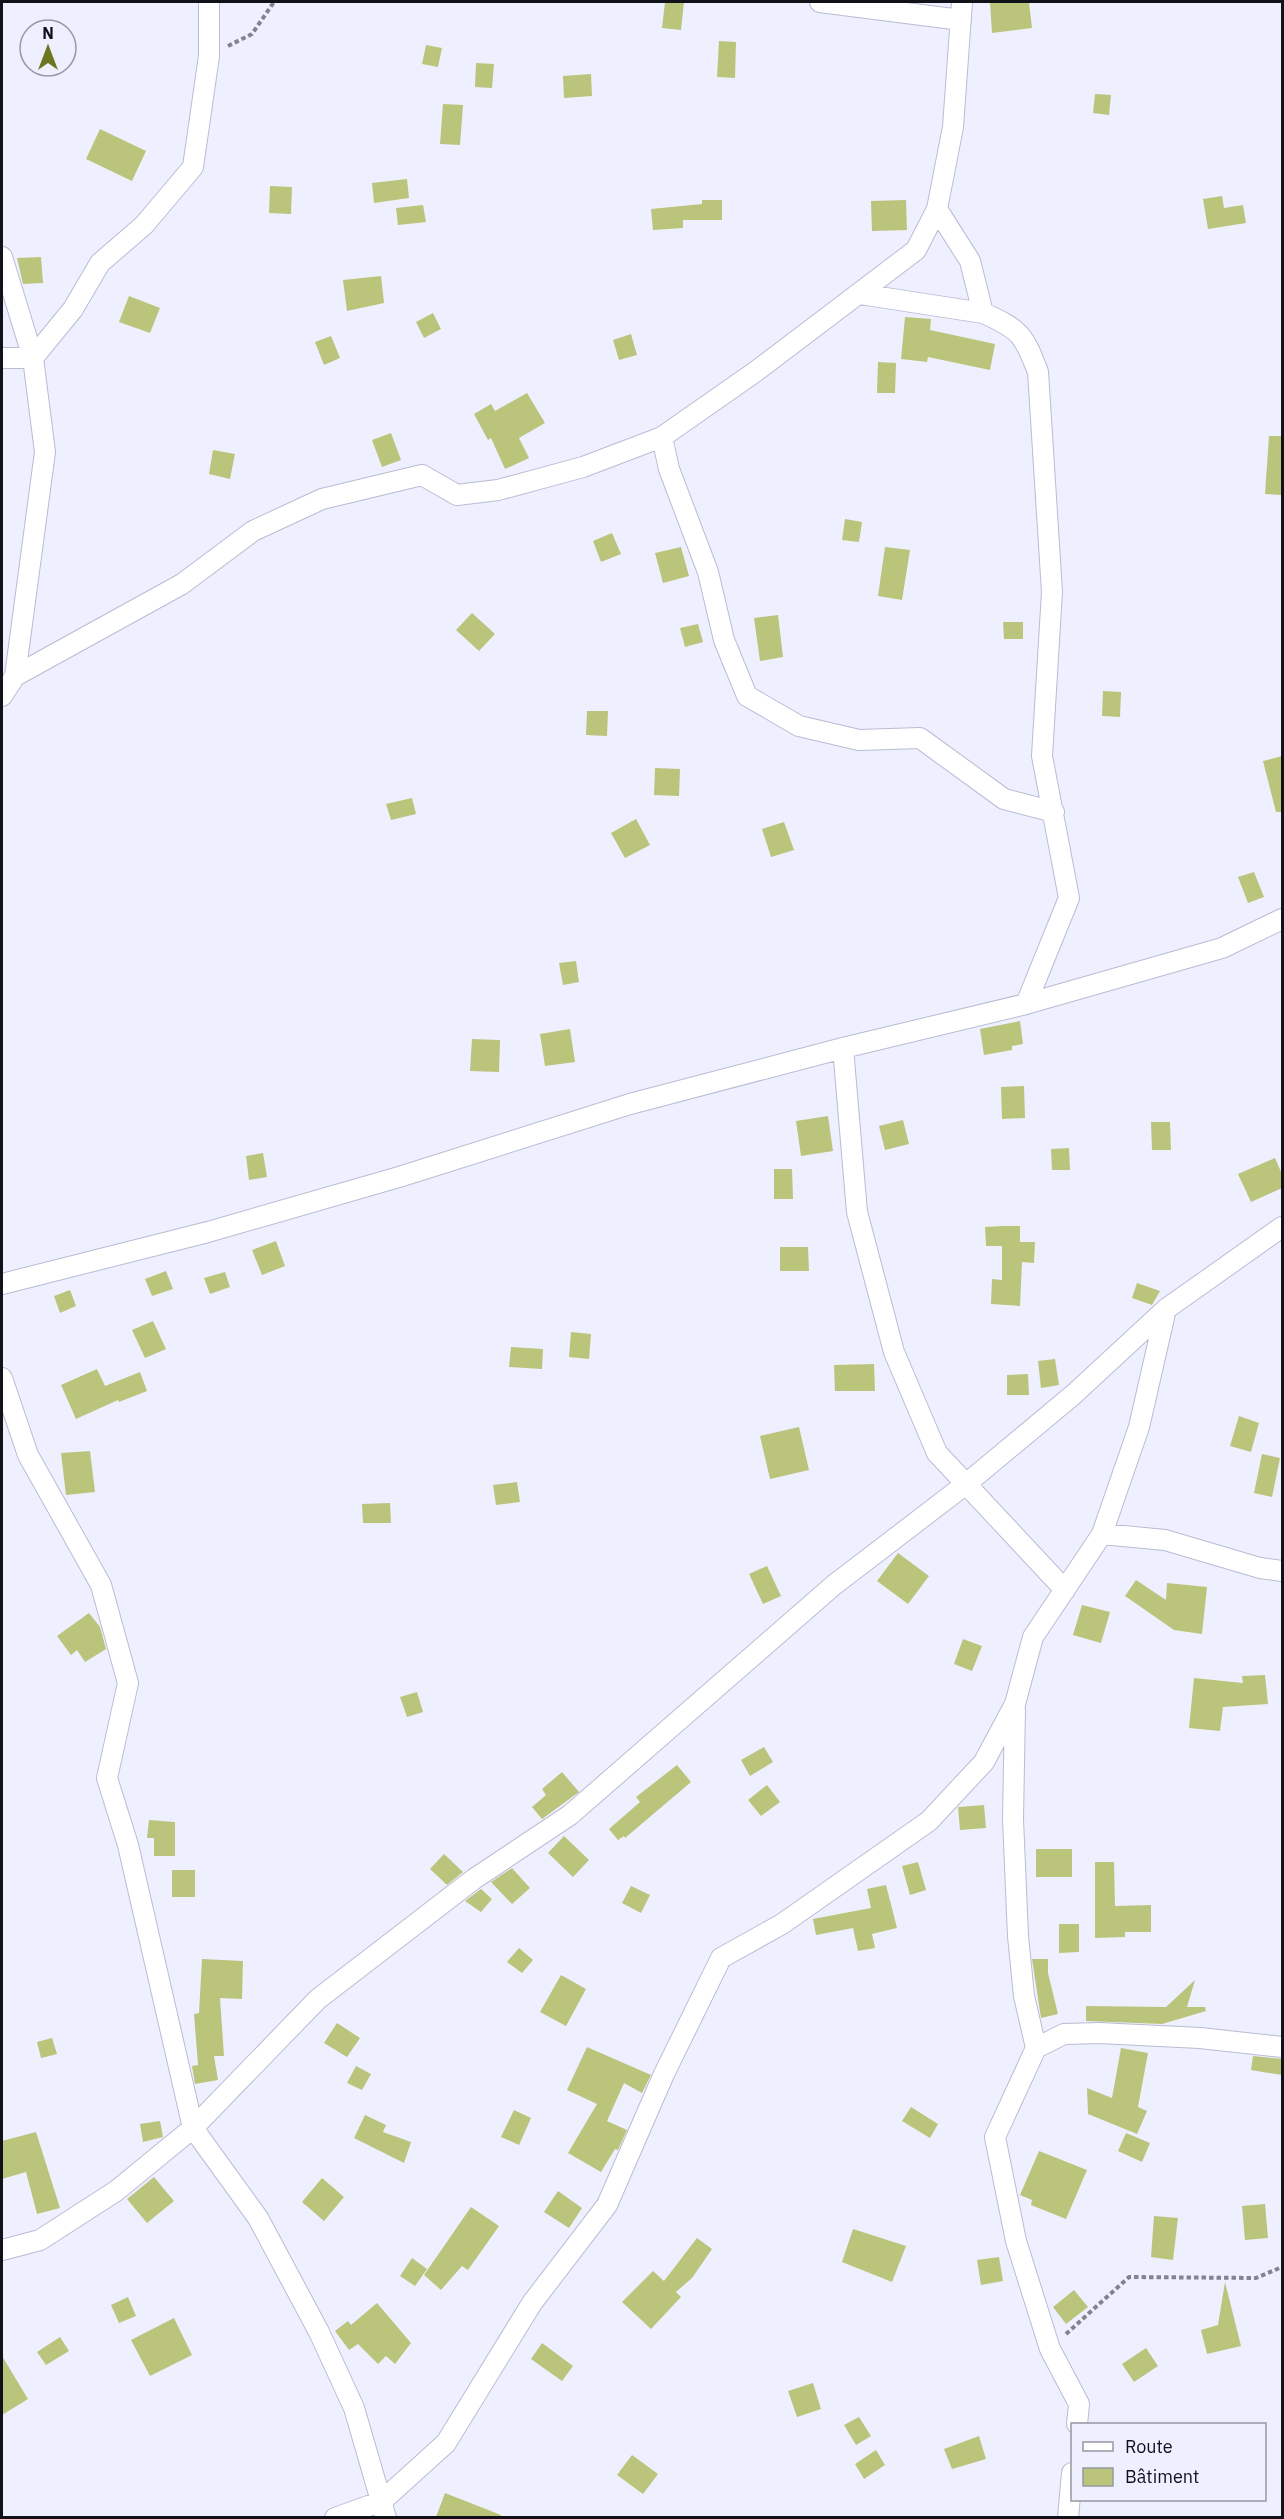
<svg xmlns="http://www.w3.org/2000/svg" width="1284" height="2519" viewBox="0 0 1284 2519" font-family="'IBM Plex Sans',sans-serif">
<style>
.building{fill:#bbc47b}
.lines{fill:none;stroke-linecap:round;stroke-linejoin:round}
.minor-casing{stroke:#b9bcd3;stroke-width:22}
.path{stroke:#82838f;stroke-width:4;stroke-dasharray:4.5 3;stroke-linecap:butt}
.minor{stroke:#fff;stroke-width:20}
</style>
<rect width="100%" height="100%" fill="#eef0ff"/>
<path class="building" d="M 665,2 L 684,2 L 681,30 L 662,28 Z
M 990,2 L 1029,2 L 1032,28 L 992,33 Z
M 719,41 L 736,42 L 735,78 L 717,77 Z
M 426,45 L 442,48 L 438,67 L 422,64 Z
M 476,63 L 494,64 L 492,88 L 475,87 Z
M 591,74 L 592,96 L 564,98 L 563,76 Z
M 1095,94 L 1111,95 L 1109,115 L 1093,113 Z
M 443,104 L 463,105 L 460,145 L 440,144 Z
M 100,129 L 146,151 L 132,181 L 86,159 Z
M 407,179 L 409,198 L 374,203 L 372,183 Z
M 270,186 L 292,187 L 291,214 L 269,213 Z
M 1222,196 L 1224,208 L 1243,205 L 1246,223 L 1208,229 L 1203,199 Z
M 702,200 L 722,200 L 722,220 L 683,220 L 683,228 L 653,230 L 651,209 L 702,204 Z
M 906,200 L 907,230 L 872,231 L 871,201 Z
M 423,205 L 426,222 L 398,225 L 396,208 Z
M 41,257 L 43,283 L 23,284 L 17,258 Z
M 381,276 L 384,303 L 347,311 L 343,280 Z
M 129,296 L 160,308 L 150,333 L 119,322 Z
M 433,313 L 441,329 L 424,338 L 416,322 Z
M 905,317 L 931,319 L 930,330 L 995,344 L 990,370 L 928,357 L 927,362 L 901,359 Z
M 631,334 L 637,355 L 619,360 L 613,340 Z
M 331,336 L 340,358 L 324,365 L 315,342 Z
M 878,362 L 896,363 L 895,393 L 877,393 Z
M 527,393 L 545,423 L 519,438 L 529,458 L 505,469 L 491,438 L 488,440 L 474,414 L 491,404 L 495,411 Z
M 391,433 L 401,460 L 382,467 L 372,440 Z
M 1269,436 L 1282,436 L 1282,495 L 1265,494 Z
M 213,450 L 235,454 L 230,479 L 209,474 Z
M 845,519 L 862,522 L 859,542 L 842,540 Z
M 612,533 L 621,554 L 601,562 L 593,541 Z
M 681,547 L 689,576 L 663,583 L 655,553 Z
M 885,547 L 910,550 L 902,600 L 878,596 Z
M 472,613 L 495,634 L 479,651 L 456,630 Z
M 778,615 L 783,657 L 760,661 L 754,618 Z
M 1003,622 L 1023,622 L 1023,639 L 1004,639 Z
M 698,624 L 703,642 L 685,647 L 680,628 Z
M 1103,691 L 1121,692 L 1120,717 L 1102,716 Z
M 587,711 L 608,711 L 607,736 L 586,735 Z
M 1282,756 L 1282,812 L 1276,812 L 1263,761 Z
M 655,768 L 680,769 L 679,796 L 654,795 Z
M 412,798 L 416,814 L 391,820 L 386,804 Z
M 636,819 L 650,845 L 625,858 L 611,833 Z
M 784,822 L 794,850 L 771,857 L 762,829 Z
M 1254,872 L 1264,897 L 1248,903 L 1238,877 Z
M 576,961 L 579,982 L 563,985 L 559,963 Z
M 1020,1021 L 1023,1044 L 1012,1046 L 1012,1050 L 984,1055 L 980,1029 Z
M 570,1029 L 575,1062 L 545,1066 L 540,1034 Z
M 472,1039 L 500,1040 L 499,1072 L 470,1071 Z
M 1024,1086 L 1025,1118 L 1002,1119 L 1001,1087 Z
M 828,1116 L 833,1151 L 801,1156 L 796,1121 Z
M 903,1120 L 909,1144 L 885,1150 L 879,1126 Z
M 1151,1122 L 1170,1122 L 1171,1150 L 1152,1150 Z
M 1069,1148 L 1070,1170 L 1052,1170 L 1051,1149 Z
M 263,1153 L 267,1177 L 249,1180 L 246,1156 Z
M 1275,1158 L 1282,1174 L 1282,1188 L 1251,1202 L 1238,1174 Z
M 774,1169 L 792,1169 L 793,1199 L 774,1199 Z
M 1002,1226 L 1020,1226 L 1020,1242 L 1035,1242 L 1034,1263 L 1022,1262 L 1020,1306 L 991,1304 L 992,1279 L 1002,1280 L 1002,1246 L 986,1246 L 985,1227 Z
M 276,1241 L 285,1266 L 262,1275 L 252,1250 Z
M 780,1247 L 808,1247 L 809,1271 L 780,1271 Z
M 166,1271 L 173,1289 L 152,1296 L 145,1279 Z
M 225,1272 L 230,1287 L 210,1294 L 204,1278 Z
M 1137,1283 L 1160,1291 L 1152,1305 L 1132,1298 Z
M 70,1290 L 76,1306 L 60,1313 L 54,1296 Z
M 153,1321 L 166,1349 L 145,1358 L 132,1330 Z
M 571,1332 L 591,1334 L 589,1359 L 569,1357 Z
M 511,1347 L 543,1349 L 542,1369 L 509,1367 Z
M 1055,1359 L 1059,1385 L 1041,1388 L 1038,1361 Z
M 874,1364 L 875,1391 L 835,1391 L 834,1365 Z
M 97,1369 L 105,1386 L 140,1372 L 147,1391 L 119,1402 L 118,1400 L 76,1419 L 61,1385 Z
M 1028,1374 L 1029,1395 L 1007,1395 L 1007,1375 Z
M 1239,1416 L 1259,1423 L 1251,1452 L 1230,1446 Z
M 799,1427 L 809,1470 L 770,1479 L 760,1436 Z
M 90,1451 L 95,1492 L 66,1495 L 61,1453 Z
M 1262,1454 L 1280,1458 L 1272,1497 L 1254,1493 Z
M 517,1482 L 520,1502 L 496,1505 L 493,1485 Z
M 390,1503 L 391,1523 L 363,1523 L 362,1504 Z
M 898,1553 L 929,1576 L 908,1604 L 877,1581 Z
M 767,1566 L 781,1596 L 763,1604 L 749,1574 Z
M 1136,1580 L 1166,1600 L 1167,1583 L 1207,1587 L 1202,1634 L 1174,1630 L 1125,1596 Z
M 1082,1605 L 1110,1612 L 1101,1643 L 1073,1635 Z
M 89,1613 L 100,1627 L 106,1649 L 85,1662 L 77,1650 L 71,1655 L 57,1636 Z
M 963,1639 L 982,1646 L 972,1671 L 954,1664 Z
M 1265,1675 L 1268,1704 L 1223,1707 L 1220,1731 L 1189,1728 L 1194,1678 L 1243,1683 L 1242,1676 Z
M 417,1692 L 423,1712 L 407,1717 L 400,1697 Z
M 764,1747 L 773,1762 L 750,1776 L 741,1760 Z
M 677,1765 L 691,1782 L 625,1838 L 624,1836 L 618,1840 L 609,1829 L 640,1802 L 636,1797 Z
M 562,1772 L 579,1792 L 542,1819 L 532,1807 L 546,1795 L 542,1789 Z
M 767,1785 L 780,1802 L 761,1816 L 748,1800 Z
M 984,1805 L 986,1828 L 960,1830 L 958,1807 Z
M 149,1820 L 175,1822 L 175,1856 L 154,1856 L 154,1838 L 147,1838 Z
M 564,1836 L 589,1860 L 573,1877 L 548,1853 Z
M 1036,1849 L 1072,1849 L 1072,1877 L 1036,1877 Z
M 444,1854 L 463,1872 L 447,1885 L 430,1869 Z
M 918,1862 L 926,1890 L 910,1895 L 902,1866 Z
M 1095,1862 L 1114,1862 L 1115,1906 L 1151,1905 L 1151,1932 L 1125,1932 L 1125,1937 L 1095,1938 Z
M 512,1868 L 530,1888 L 512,1904 L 491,1882 Z
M 172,1870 L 195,1870 L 195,1897 L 172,1897 Z
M 886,1885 L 897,1928 L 872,1934 L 875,1948 L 858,1951 L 853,1928 L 816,1935 L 813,1919 L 871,1908 L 867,1889 Z
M 631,1886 L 650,1895 L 641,1913 L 622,1903 Z
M 481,1889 L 492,1899 L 481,1912 L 465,1901 Z
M 1059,1924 L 1079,1924 L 1079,1952 L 1059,1953 Z
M 519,1948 L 533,1960 L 522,1973 L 507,1962 Z
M 202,1959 L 243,1961 L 242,1999 L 220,1998 L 224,2056 L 214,2056 L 218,2080 L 195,2084 L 192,2066 L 198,2065 L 194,2014 L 199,2013 Z
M 1032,1959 L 1048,1959 L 1048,1973 L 1058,2014 L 1041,2018 Z
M 561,1975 L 586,1989 L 566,2026 L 540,2012 Z
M 1195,1980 L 1187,2007 L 1205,2007 L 1206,2011 L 1162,2024 L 1086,2021 L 1086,2006 L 1166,2007 Z
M 337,2023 L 360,2038 L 347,2057 L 324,2043 Z
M 52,2038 L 57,2054 L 41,2058 L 37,2042 Z
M 587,2047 L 651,2075 L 642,2093 L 624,2083 L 607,2121 L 627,2130 L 618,2150 L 615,2149 L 601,2172 L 568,2153 L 597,2104 L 567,2090 Z
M 1121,2048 L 1148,2053 L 1138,2107 L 1147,2111 L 1137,2134 L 1088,2114 L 1087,2088 L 1112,2098 Z
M 1253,2056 L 1282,2059 L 1282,2075 L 1251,2070 Z
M 356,2066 L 371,2074 L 362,2090 L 347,2083 Z
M 911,2107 L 938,2124 L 930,2138 L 902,2121 Z
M 514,2110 L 531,2118 L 519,2145 L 501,2137 Z
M 365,2115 L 386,2125 L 383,2132 L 411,2142 L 404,2163 L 354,2138 Z
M 160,2121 L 163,2137 L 143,2142 L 140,2124 Z
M 36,2132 L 60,2208 L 37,2214 L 26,2172 L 2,2179 L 2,2141 Z
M 1126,2133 L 1150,2143 L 1142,2162 L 1118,2151 Z
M 1039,2151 L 1087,2170 L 1066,2219 L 1031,2205 L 1032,2200 L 1020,2195 Z
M 154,2177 L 174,2201 L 147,2223 L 127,2199 Z
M 322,2178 L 344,2197 L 324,2221 L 302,2202 Z
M 558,2191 L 582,2208 L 569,2228 L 544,2212 Z
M 1265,2204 L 1268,2238 L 1245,2240 L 1242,2206 Z
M 471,2207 L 499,2226 L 468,2270 L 462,2266 L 441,2290 L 424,2275 Z
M 1154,2216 L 1178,2218 L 1173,2260 L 1151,2257 Z
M 853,2229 L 906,2246 L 892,2282 L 842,2262 Z
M 697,2238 L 712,2249 L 692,2278 L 676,2292 L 681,2297 L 651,2329 L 622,2302 L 653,2271 L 664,2281 Z
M 999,2257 L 1003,2281 L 981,2285 L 977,2260 Z
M 412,2258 L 427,2269 L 415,2286 L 400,2276 Z
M 1225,2282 L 1241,2346 L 1207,2354 L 1201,2330 L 1218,2325 Z
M 1074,2290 L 1088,2307 L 1066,2324 L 1053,2307 Z
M 128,2297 L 136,2316 L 119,2323 L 111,2305 Z
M 377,2303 L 411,2343 L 395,2364 L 386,2356 L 378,2364 L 358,2344 L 349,2350 L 335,2331 L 348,2321 L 351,2325 Z
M 174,2318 L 192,2355 L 150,2376 L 131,2340 Z
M 60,2337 L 69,2351 L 46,2365 L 37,2352 Z
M 542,2343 L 573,2366 L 562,2381 L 531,2359 Z
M 1146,2348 L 1158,2366 L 1134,2382 L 1122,2364 Z
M 2,2356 L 28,2399 L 2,2415 Z
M 813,2383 L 821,2409 L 797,2417 L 788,2391 Z
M 859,2417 L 871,2436 L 856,2445 L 844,2425 Z
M 979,2436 L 986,2459 L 952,2469 L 944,2449 Z
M 876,2450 L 885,2465 L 864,2479 L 855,2464 Z
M 632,2455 L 658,2474 L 643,2494 L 617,2475 Z
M 445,2493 L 501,2515 L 500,2517 L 436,2517 Z"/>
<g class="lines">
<defs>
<path id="minor" d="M 820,2 L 961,20
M 962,2 L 953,127 L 937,209 L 970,261 L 983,313 C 1020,329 1024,335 1038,372 L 1052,592 L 1042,756 L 1069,898 L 1026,1004
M 2,257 L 33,358 L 2,358
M 860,294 L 983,313
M 662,437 L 669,469 L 708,572 L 724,640 L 747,696 L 799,726 L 859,740 L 920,738 L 1004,799 L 1054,812
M 15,676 L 182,584 L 253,531 L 322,499 L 422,475 L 457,495 L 498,490 L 583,467 L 662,437 L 755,372 L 916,250 L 937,209
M 2,696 L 15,676 L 45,452 L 33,358 L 73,309 L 100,263 L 144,225 L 193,167 L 209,56 L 209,2
M 843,1048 L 857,1212 L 894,1352 L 937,1453 L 1065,1590
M 2,1284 L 208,1232 L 399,1177 L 630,1104 L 843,1048 L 1026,1004 L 1222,948 L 1282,919
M 2,1378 L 28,1455 L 101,1585 L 128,1683 L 107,1778 L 128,1845 L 193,2128 L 258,2218 L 319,2332 L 354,2408 L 386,2518
M 1102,1534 L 1165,1540 L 1260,1568 L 1282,1571
M 1015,1709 L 1013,1819 L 1018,1936 L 1024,1996 L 1036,2048 L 995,2137 L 1016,2241 L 1050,2349 L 1079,2404 L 1077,2424
M 1036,2048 L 1064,2034 L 1099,2033 L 1200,2038 L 1282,2047
M 2,2250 L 40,2240 L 116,2191 L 193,2128 L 318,1999 L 474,1879 L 570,1815 L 834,1585 L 966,1484 L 1073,1395 L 1166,1309
M 335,2518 L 382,2501 L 446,2443 L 532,2303 L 607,2205 L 664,2074 L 721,1958 L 782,1924 L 929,1821 L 984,1762 L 1015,1704 L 1033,1637 L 1102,1534 L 1139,1427 L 1166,1309 L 1282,1227
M 1068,2518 L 1072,2473"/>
</defs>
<use href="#minor" class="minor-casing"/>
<path class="path" d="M 228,46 L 252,34 L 274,2
M 1066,2334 L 1129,2277 L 1256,2278 L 1282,2267"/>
<use href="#minor" class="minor"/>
</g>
<rect width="1284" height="2519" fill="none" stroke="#101119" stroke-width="6"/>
<rect x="1071" y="2423" width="195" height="78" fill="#eef0ff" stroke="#9597a3" stroke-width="1.5"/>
<rect x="1083" y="2442" width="30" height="9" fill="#ffffff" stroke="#9597a3" stroke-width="1.5"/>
<text x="1125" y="2453" font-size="18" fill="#101119">Route</text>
<rect x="1083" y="2468" width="30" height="18" fill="#bbc47b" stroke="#9597a3" stroke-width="1.5"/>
<text x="1125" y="2483" font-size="18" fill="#101119">Bâtiment</text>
<g transform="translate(48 48)"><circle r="28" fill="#eef0ff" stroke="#9597a3" stroke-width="1.5"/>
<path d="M0-4.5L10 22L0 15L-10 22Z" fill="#6f7620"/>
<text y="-9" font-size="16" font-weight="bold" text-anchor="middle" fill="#101119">N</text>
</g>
</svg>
